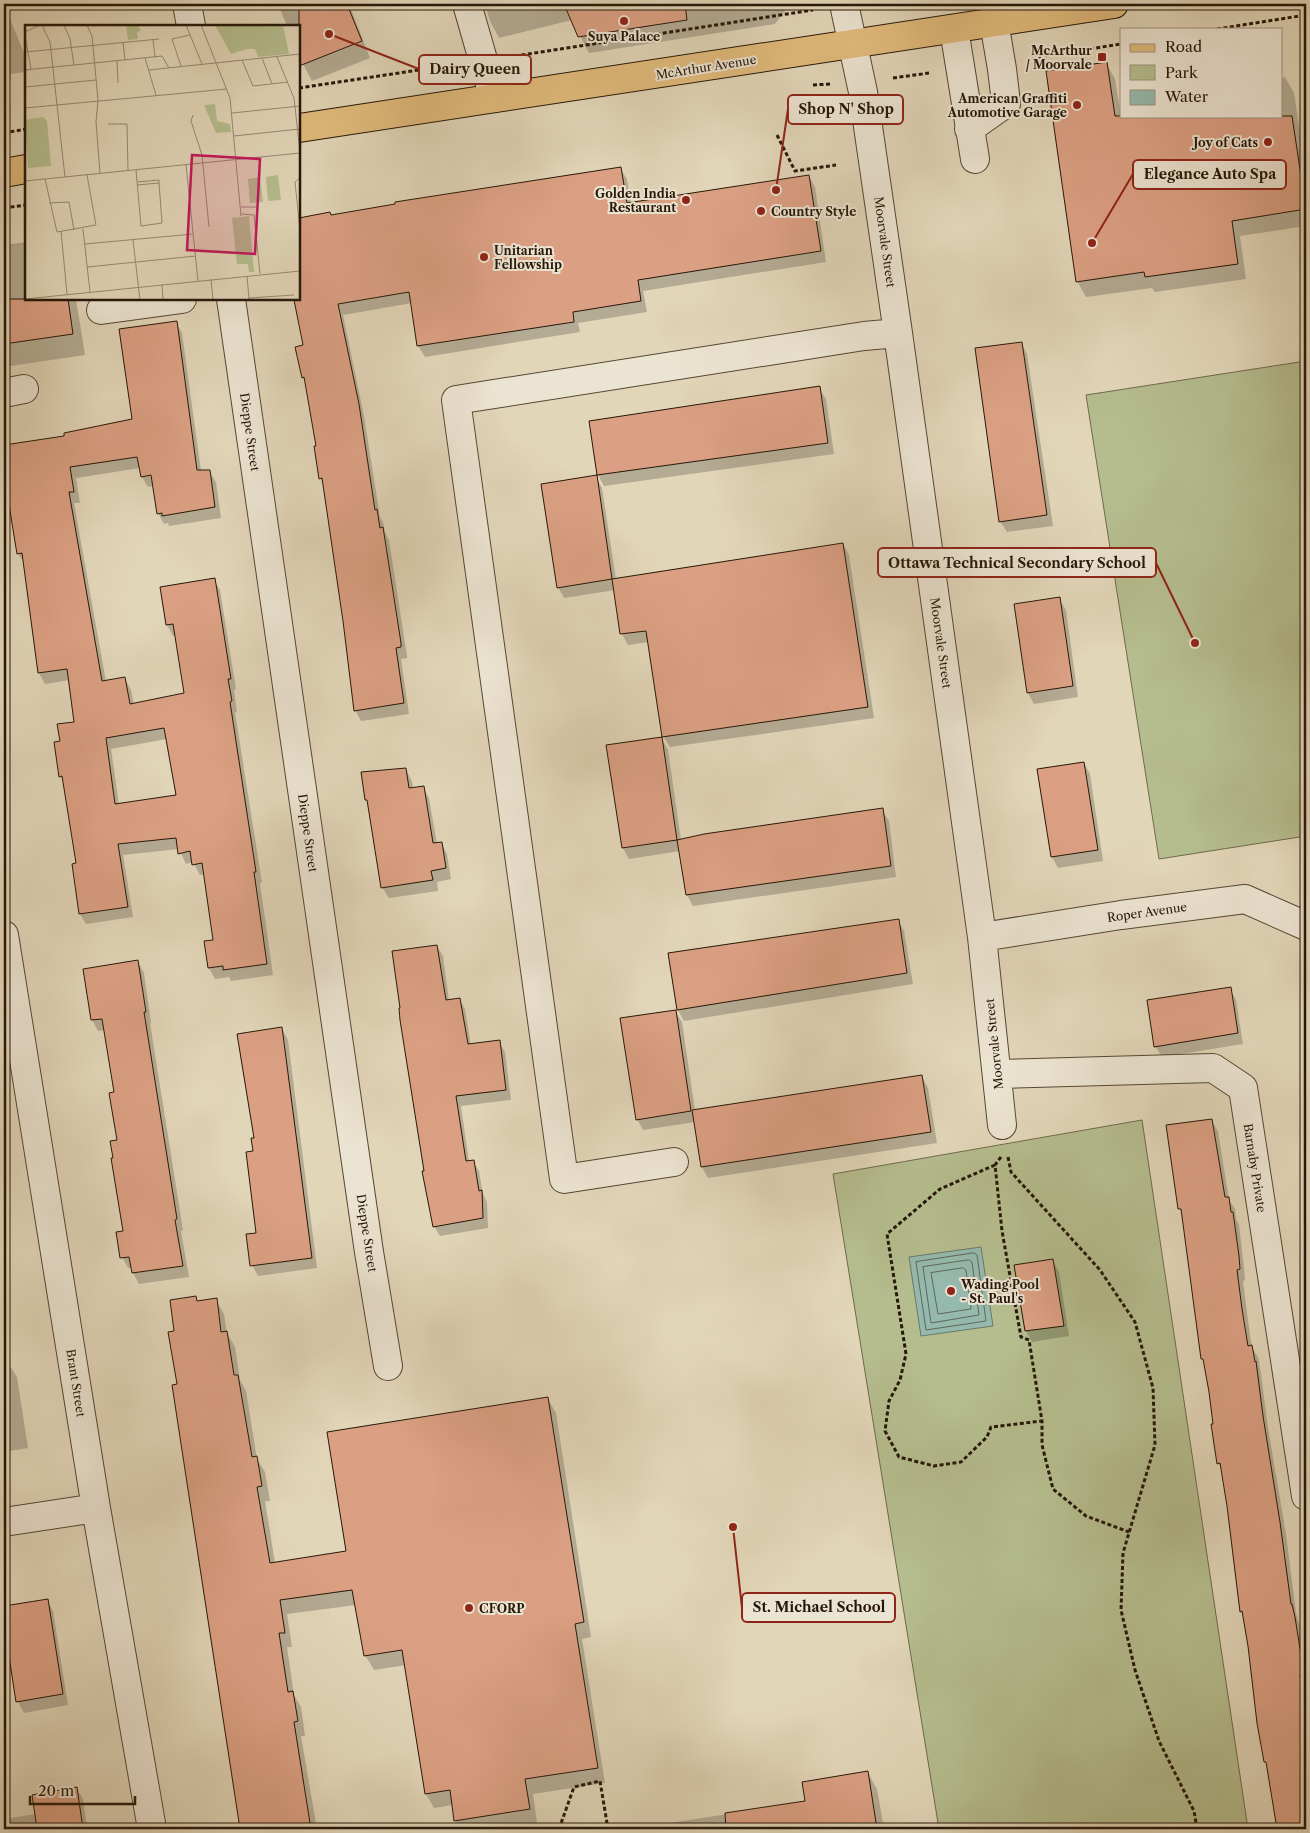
<svg xmlns="http://www.w3.org/2000/svg" width="1310" height="1833" viewBox="0 0 1310 1833" font-family="'Libre Caslon Text',serif">
<style>
.green{fill:#b5bd8e;stroke:#6e6a4b}
.water{fill:#95b9ac;stroke:#69786a}
.shadow{fill:#0003;fill-rule:evenodd}
.lines{fill:none;stroke-linecap:round;stroke-linejoin:round}
.shore{stroke:#5e685a;stroke-width:1}
.building{fill:#dba083;stroke:#261708;fill-rule:evenodd}
.minor-casing{stroke:#554734;stroke-width:30}
.major-casing{stroke:#261708;stroke-width:30}
.path{stroke:#261708;stroke-width:3;stroke-dasharray:4 2.5;stroke-linecap:butt}
.minor{stroke:#ece4d2;stroke-width:28}
.major{stroke:#e1bb7c;stroke-width:28}
.poi-dot{fill:#8f2418;stroke:#ece4d2;stroke-width:2}
.labels{text-anchor:middle;dominant-baseline:central;stroke-width:4;stroke-linejoin:round;paint-order:stroke}
.poi-label{font-size:12px;font-weight:bold;fill:#261708;stroke:#ece4d2;text-anchor:end}
.street-label{font-size:12px;fill:#261708;stroke:#ece4d2}
.inset-road{fill:none;stroke:#978a72;stroke-width:1}
.view{fill:#c2185b;fill-opacity:0.15;stroke:#c2185b;stroke-width:2.5}
.inset-edge{fill:none;stroke:#261708;stroke-width:2.5}
.leader{fill:none;stroke:#8f2418;stroke-width:2}
.callout-dot{fill:#8f2418;stroke:#ece4d2;stroke-width:2}
.callout{fill:#ece4d2;stroke:#8f2418;stroke-width:2}
.callout-label{font-size:14px;text-anchor:middle;font-weight:bold;fill:#261708}
</style>
<rect width="100%" height="100%" fill="#e2d6b9"/>
<filter id="stains"><feTurbulence type="fractalNoise" baseFrequency=".004" numOctaves="4"/><feColorMatrix values="0 0 0 0 .2 0 0 0 0 .09 0 0 0 0 .02 0 0 0 .5 -.17"/></filter>
<radialGradient id="worn" r=".72"><stop offset=".6" stop-color="#630" stop-opacity="0"/><stop offset="1" stop-color="#630" stop-opacity=".3"/></radialGradient>
<path class="green" d="M 1306,361 L 1306,836 L 1159,859 L 1086,395 Z
M 1142,1120 L 1248,1829 L 939,1829 L 833,1174 Z"/>
<path class="water" d="M 981,1247 L 993,1326 L 921,1336 L 909,1257 Z"/>
<path class="shadow" d="M 4,4 L 26,58 L 26,72 L 4,75 Z
M 278,4 L 349,4 L 370,58 L 312,81 L 299,56 L 299,26 L 287,26 Z
M 482,4 L 790,4 L 775,24 L 589,53 L 572,20 L 499,38 L 490,21 L 486,7 Z
M 1106,63 L 1115,79 L 1121,116 L 1281,116 L 1281,78 L 1285,77 L 1294,93 L 1306,172 L 1306,226 L 1240,236 L 1246,279 L 1155,292 L 1152,288 L 1086,297 L 1077,281 Z
M 620,168 L 627,179 L 631,204 L 809,176 L 815,187 L 826,262 L 643,291 L 647,312 L 578,323 L 580,332 L 425,357 L 418,346 L 412,303 L 343,315 L 364,416 L 380,517 L 383,522 L 385,532 L 389,540 L 407,656 L 407,658 L 401,659 L 409,714 L 361,721 L 355,710 L 345,620 L 325,486 L 320,478 L 317,447 L 306,383 L 303,378 L 297,348 L 304,346 L 299,292 L 299,219 L 329,214 L 331,216 Z
M 26,242 L 26,299 L 76,299 L 85,355 L 4,367 L 4,245 Z
M 176,322 L 182,333 L 201,471 L 209,471 L 216,482 L 221,518 L 169,526 L 168,523 L 164,524 L 158,513 L 154,486 L 148,487 L 142,477 L 140,468 L 76,478 L 80,503 L 74,503 L 106,682 L 125,679 L 131,690 L 134,705 L 186,694 L 176,635 L 173,636 L 167,625 L 162,588 L 214,580 L 220,590 L 236,689 L 234,690 L 237,712 L 235,712 L 262,883 L 260,883 L 273,975 L 231,981 L 229,977 L 215,979 L 209,968 L 205,942 L 214,941 L 205,874 L 200,875 L 193,862 L 186,864 L 179,849 L 123,855 L 133,917 L 86,924 L 80,914 L 78,864 L 65,784 L 60,776 L 61,742 L 75,723 L 70,680 L 45,684 L 39,673 L 25,565 L 18,553 L 7,488 L 4,488 L 4,447 L 66,437 L 133,420 ZM 167,739 L 177,796 L 119,805 L 111,749 Z
M 1021,343 L 1027,354 L 1053,526 L 1007,532 L 1000,521 Z
M 819,388 L 826,399 L 834,454 L 604,486 L 598,475 L 590,422 Z
M 596,477 L 602,488 L 616,580 L 843,544 L 849,555 L 874,718 L 670,747 L 663,736 L 649,642 L 628,645 L 622,634 L 615,590 L 564,598 L 558,587 Z
M 1059,599 L 1066,610 L 1078,697 L 1034,704 L 1028,693 Z
M 662,739 L 668,750 L 681,840 L 882,810 L 889,821 L 896,877 L 693,906 L 687,895 L 680,851 L 629,859 L 623,848 Z
M 1084,763 L 1090,774 L 1103,861 L 1058,868 L 1052,857 Z
M 406,770 L 412,781 L 413,789 L 423,787 L 429,798 L 437,844 L 441,843 L 447,854 L 451,879 L 437,882 L 438,891 L 389,898 L 382,887 L 369,804 L 367,799 Z
M 898,920 L 904,931 L 913,984 L 684,1021 L 678,1010 Z
M 437,946 L 443,956 L 449,1001 L 459,999 L 465,1009 L 471,1045 L 499,1042 L 505,1052 L 511,1100 L 461,1106 L 469,1162 L 473,1161 L 479,1171 L 483,1194 L 487,1202 L 488,1228 L 440,1236 L 434,1226 L 425,1172 Z
M 138,962 L 144,973 L 151,1023 L 150,1023 L 183,1230 L 181,1231 L 189,1277 L 139,1284 L 133,1273 L 132,1268 L 128,1268 L 122,1257 L 125,1232 L 114,1159 L 118,1141 L 116,1093 L 105,1030 L 98,1031 L 92,1020 Z
M 1230,989 L 1236,1000 L 1243,1044 L 1162,1057 L 1155,1046 Z
M 675,1011 L 682,1022 L 695,1111 L 922,1077 L 928,1088 L 937,1143 L 708,1178 L 702,1167 L 695,1122 L 643,1130 L 637,1119 Z
M 282,1029 L 288,1040 L 317,1268 L 258,1276 L 252,1265 L 258,1234 L 255,1139 Z
M 1211,1120 L 1218,1131 L 1229,1200 L 1235,1209 L 1236,1219 L 1239,1225 L 1244,1268 L 1245,1280 L 1243,1281 L 1248,1321 L 1252,1348 L 1258,1357 L 1261,1374 L 1268,1428 L 1286,1534 L 1296,1613 L 1301,1629 L 1306,1666 L 1306,1829 L 1278,1829 L 1245,1617 L 1241,1611 L 1228,1506 L 1222,1469 L 1218,1463 L 1214,1424 L 1205,1363 L 1202,1358 L 1183,1214 L 1180,1209 Z
M 1053,1261 L 1059,1272 L 1069,1336 L 1032,1342 L 1026,1331 Z
M 196,1298 L 198,1302 L 216,1300 L 224,1314 L 227,1333 L 235,1347 L 240,1380 L 246,1391 L 257,1459 L 265,1472 L 270,1501 L 265,1501 L 275,1563 L 348,1552 L 548,1399 L 556,1413 L 591,1637 L 582,1639 L 605,1783 L 533,1794 L 537,1823 L 502,1829 L 461,1829 L 456,1821 L 453,1805 L 434,1808 L 426,1794 L 406,1665 L 374,1670 L 365,1655 L 356,1605 L 287,1614 L 292,1647 L 287,1647 L 294,1695 L 301,1707 L 305,1736 L 301,1736 L 317,1829 L 242,1829 L 173,1386 L 178,1385 L 176,1332 Z
M 10,1366 L 17,1377 L 28,1448 L 4,1452 L 4,1367 Z
M 47,1600 L 53,1611 L 68,1705 L 24,1713 L 18,1702 L 12,1670 L 4,1671 L 4,1607 Z
M 868,1773 L 877,1789 L 884,1829 L 664,1829 L 663,1824 L 806,1802 Z
M 76,1788 L 83,1799 L 87,1829 L 4,1829 L 4,1819 L 36,1814 Z"/>
<g class="lines">
<path class="shore" d="M 974,1253 L 977,1255 L 986,1321 L 926,1330 L 916,1262 Z
M 969,1260 L 972,1262 L 979,1315 L 931,1323 L 923,1267 Z
M 963,1268 L 966,1270 L 971,1309 L 938,1314 L 931,1273 Z"/>
</g>
<path class="building" d="M 299,4 L 347,4 L 362,41 L 299,66 Z
M 564,4 L 685,4 L 687,20 L 578,37 Z
M 1107,62 L 1115,116 L 1292,116 L 1306,209 L 1232,221 L 1238,264 L 1145,277 L 1144,272 L 1076,282 L 1046,71 Z
M 621,167 L 627,203 L 809,175 L 821,251 L 638,280 L 641,301 L 573,312 L 574,322 L 417,346 L 409,292 L 338,304 L 359,404 L 375,510 L 377,509 L 380,528 L 383,527 L 401,643 L 401,647 L 396,648 L 404,703 L 354,711 L 343,621 L 322,478 L 319,479 L 314,446 L 316,446 L 304,377 L 302,378 L 295,347 L 303,345 L 294,300 L 299,300 L 299,218 L 330,212 L 331,215 L 395,204 L 395,202 Z
M 4,299 L 68,299 L 73,334 L 4,344 Z
M 177,321 L 197,470 L 210,470 L 215,507 L 162,516 L 162,513 L 157,514 L 151,475 L 141,477 L 137,457 L 70,467 L 74,492 L 69,492 L 102,681 L 125,677 L 130,704 L 184,693 L 173,624 L 166,625 L 160,587 L 215,578 L 231,679 L 228,679 L 232,701 L 230,702 L 256,872 L 254,872 L 267,964 L 223,970 L 223,966 L 208,968 L 204,941 L 213,940 L 202,863 L 192,865 L 190,851 L 178,854 L 176,838 L 118,844 L 128,907 L 79,914 L 72,864 L 76,863 L 62,776 L 59,777 L 54,742 L 60,741 L 57,724 L 74,722 L 67,669 L 38,673 L 22,553 L 17,554 L 4,474 L 4,445 L 64,436 L 64,433 L 132,419 L 119,329 ZM 164,728 L 176,795 L 115,804 L 106,738 Z
M 1022,342 L 1047,515 L 999,522 L 975,348 Z
M 820,386 L 828,443 L 597,475 L 589,421 Z
M 597,475 L 612,579 L 557,588 L 541,484 Z
M 843,543 L 868,707 L 662,737 L 646,631 L 620,634 L 612,579 Z
M 1060,597 L 1073,686 L 1027,693 L 1014,604 Z
M 662,737 L 677,840 L 622,848 L 606,745 Z
M 1084,762 L 1098,850 L 1051,857 L 1037,769 Z
M 406,768 L 409,788 L 424,786 L 433,843 L 442,842 L 446,868 L 431,871 L 433,880 L 381,888 L 367,800 L 365,800 L 361,772 Z
M 883,808 L 891,866 L 686,895 L 677,840 L 704,834 Z
M 899,919 L 907,973 L 677,1010 L 668,953 Z
M 437,945 L 446,1000 L 460,998 L 468,1044 L 500,1040 L 506,1090 L 456,1096 L 466,1161 L 474,1160 L 479,1191 L 482,1190 L 483,1218 L 433,1227 L 422,1171 L 424,1171 L 400,1020 L 399,1008 L 400,1008 L 392,951 Z
M 138,960 L 146,1012 L 144,1012 L 177,1219 L 175,1220 L 183,1266 L 132,1273 L 129,1257 L 120,1258 L 116,1232 L 123,1231 L 111,1158 L 113,1158 L 110,1141 L 117,1140 L 109,1093 L 114,1092 L 102,1019 L 91,1020 L 83,969 Z
M 1231,987 L 1238,1033 L 1154,1047 L 1147,1000 Z
M 676,1010 L 691,1111 L 636,1120 L 620,1018 Z
M 282,1027 L 312,1258 L 250,1266 L 246,1234 L 256,1233 L 246,1152 L 253,1151 L 251,1138 L 254,1138 L 237,1034 Z
M 922,1075 L 931,1132 L 701,1167 L 692,1110 Z
M 1212,1119 L 1225,1197 L 1229,1197 L 1231,1212 L 1233,1212 L 1239,1256 L 1240,1269 L 1237,1270 L 1242,1309 L 1248,1346 L 1252,1345 L 1255,1362 L 1256,1361 L 1263,1416 L 1280,1522 L 1291,1604 L 1292,1604 L 1295,1617 L 1302,1661 L 1302,1675 L 1300,1675 L 1306,1721 L 1306,1829 L 1277,1829 L 1266,1762 L 1264,1762 L 1257,1723 L 1248,1646 L 1242,1611 L 1240,1612 L 1227,1506 L 1220,1463 L 1217,1464 L 1211,1424 L 1213,1424 L 1209,1392 L 1203,1359 L 1201,1359 L 1181,1209 L 1178,1209 L 1166,1125 Z
M 1053,1259 L 1064,1326 L 1025,1331 L 1014,1265 Z
M 196,1296 L 197,1301 L 217,1298 L 221,1332 L 227,1331 L 234,1375 L 238,1375 L 252,1457 L 257,1456 L 262,1486 L 257,1487 L 270,1563 L 346,1551 L 327,1432 L 548,1397 L 584,1622 L 575,1624 L 598,1768 L 525,1779 L 530,1809 L 454,1821 L 450,1790 L 425,1794 L 402,1650 L 364,1656 L 352,1590 L 280,1600 L 285,1633 L 279,1633 L 288,1692 L 293,1691 L 298,1721 L 294,1722 L 310,1823 L 269,1829 L 240,1829 L 172,1385 L 177,1384 L 168,1332 L 174,1331 L 170,1300 Z
M 48,1599 L 63,1694 L 16,1702 L 4,1624 L 4,1606 Z
M 868,1771 L 877,1829 L 726,1829 L 725,1813 L 805,1801 L 802,1782 Z
M 77,1787 L 83,1829 L 37,1829 L 32,1795 Z"/>
<g class="lines">
<defs>
<path id="minor" d="M 187,4 L 191,26
M 467,4 L 494,98
M 844,4 L 863,92 L 898,333 L 982,937 L 1002,1125
M 954,29 L 975,159
M 969,129 L 1006,103 L 1002,69 L 994,22
M 231,299 L 369,1252 L 388,1366
M 101,310 L 182,299
M 4,393 L 24,389
M 4,935 L 96,1508 L 152,1829
M 982,937 L 1121,915 L 1245,899 L 1306,926
M 997,1074 L 1213,1068 L 1243,1088 L 1306,1496
M 674,1162 L 564,1179 L 456,400 L 864,336 L 898,333
M 4,1522 L 96,1508"/>
<path id="major" d="M 299,128 L 1114,4
M 4,173 L 26,169"/>
</defs>
<use href="#minor" class="minor-casing"/>
<use href="#major" class="major-casing"/>
<path class="path" d="M 1217,29 L 1306,15
M 515,56 L 813,10
M 1032,58 L 1121,44
M 893,78 L 929,73
M 813,85 L 830,84
M 299,88 L 452,65
M 4,133 L 26,129
M 777,135 L 795,171 L 836,165
M 4,208 L 26,205
M 1001,1157 L 995,1165 L 1002,1231 L 1021,1337 L 1029,1340 L 1042,1421 L 1042,1445 L 1053,1489 L 1086,1516 L 1129,1532
M 1008,1157 L 1011,1172 L 1100,1270 L 1135,1322 L 1153,1388 L 1155,1445 L 1123,1553 L 1121,1610 L 1135,1670 L 1159,1741 L 1194,1811 L 1197,1829
M 995,1165 L 940,1189 L 887,1234 L 906,1354 L 900,1380 L 889,1401 L 885,1431 L 899,1457 L 934,1466 L 961,1462 L 987,1437 L 991,1427 L 1042,1421
M 559,1829 L 574,1787 L 600,1781 L 608,1829"/>
<use href="#minor" class="minor"/>
<use href="#major" class="major"/>
</g>
<g class="poi-dot">
<circle cx="624" cy="21" r="5"/>
<rect x="1097" y="52" width="10" height="10" rx="2.5"/>
<circle cx="1077" cy="105" r="5"/>
<circle cx="1268" cy="142" r="5"/>
<circle cx="686" cy="200" r="5"/>
<circle cx="761" cy="211" r="5"/>
<circle cx="484" cy="257" r="5"/>
<circle cx="951" cy="1291" r="5"/>
<circle cx="469" cy="1608" r="5"/>
</g>
<g class="labels">
<g class="poi-label">
<text x="624" y="36" text-anchor="middle">Suya Palace</text>
<text x="1092" y="50">McArthur<tspan x="1092" dy="14">/ Moorvale</tspan></text>
<text x="1067" y="98">American Graffiti<tspan x="1067" dy="14">Automotive Garage</tspan></text>
<text x="1258" y="142">Joy of Cats</text>
<text x="676" y="193">Golden India<tspan x="676" dy="14">Restaurant</tspan></text>
<text x="771" y="211" text-anchor="start">Country Style</text>
<text x="494" y="250" text-anchor="start">Unitarian<tspan x="494" dy="14">Fellowship</tspan></text>
<text x="961" y="1284" text-anchor="start">Wading Pool<tspan x="961" dy="14">- St. Paul's</tspan></text>
<text x="479" y="1608" text-anchor="start">CFORP</text>
</g>
<g class="street-label">
<text transform="translate(706 67) rotate(-9)">McArthur Avenue</text>
<text transform="translate(885 242) rotate(82)">Moorvale Street</text>
<text transform="translate(250 432) rotate(82)">Dieppe Street</text>
<text transform="translate(941 643) rotate(82)">Moorvale Street</text>
<text transform="translate(308 833) rotate(82)">Dieppe Street</text>
<text transform="translate(1147 912) rotate(-8)">Roper Avenue</text>
<text transform="translate(994 1044) rotate(-96)">Moorvale Street</text>
<text transform="translate(1255 1168) rotate(81)">Barnaby Private</text>
<text transform="translate(367 1233) rotate(81)">Dieppe Street</text>
<text transform="translate(76 1383) rotate(81)">Brant Street</text>
</g>
</g>
<g transform="translate(25 25)">
<rect width="275" height="275" fill="#e2d6b9"/>
<path d="M 101,0 L 113,0 L 116,6 L 112,7 L 113,14 L 103,15 ZM 190,0 L 258,0 L 264,29 L 233,32 L 230,24 L 222,24 L 206,29 ZM 190,79 L 192,96 L 205,99 L 206,107 L 191,108 L 179,80 ZM 18,92 L 22,96 L 26,141 L 3,143 L 0,95 ZM 253,150 L 256,175 L 243,176 L 241,152 ZM 235,152 L 238,177 L 225,178 L 223,154 ZM 224,191 L 229,247 L 224,247 L 223,239 L 212,239 L 207,193 Z" fill="#b5bd8e"/>
<path class="inset-road" d="M 17,0 L 25,17 L 40,152M 39,0 L 45,14 L 49,40M 62,0 L 67,11 L 73,75 L 71,97 L 75,148M 161,0 L 177,39M 176,0 L 205,73 L 216,191M 0,7 L 15,0M 0,11 L 6,44M 128,14 L 130,32M 98,17 L 100,35M 0,27 L 134,14M 252,32 L 269,73 L 275,127M 120,33 L 131,70M 237,33 L 247,59M 217,35 L 228,61 L 263,57M 92,36 L 93,58M 156,41 L 147,14 L 165,10M 0,45 L 137,31 L 144,43M 124,45 L 275,29M 0,62 L 71,55M 0,83 L 202,64M 207,88 L 275,81M 168,90 L 166,96 L 177,130 L 184,202M 83,99 L 102,99 L 103,145M 209,111 L 275,104M 161,140 L 173,256M 111,145 L 116,201 L 137,198 L 134,158M 275,153 L 270,157 L 275,205M 20,154 L 32,207 L 71,200 L 62,150M 0,156 L 275,128M 112,157 L 134,155 L 134,158M 112,160 L 134,158M 24,178 L 44,177 L 49,205M 216,182 L 233,182M 216,189 L 229,190 L 235,249M 58,204 L 65,267M 36,206 L 42,269M 108,215 L 115,275M 60,219 L 168,209M 62,242 L 171,231M 222,251 L 224,274M 186,254 L 188,275M 137,259 L 138,275M 224,273 L 269,270M 0,274 L 275,246"/>
<path class="view" d="M 167,130 L 235,134 L 230,229 L 162,225 Z"/>
<rect width="275" height="275" class="inset-edge"/>
</g>
<path class="leader" d="M329 34L419 69M776 190L788 109M1092 243L1133 174M1195 643L1156 563M733 1527L742 1608"/>
<g class="callout-dot">
<circle cx="329" cy="34" r="5"/>
<circle cx="776" cy="190" r="5"/>
<circle cx="1092" cy="243" r="5"/>
<circle cx="1195" cy="643" r="5"/>
<circle cx="733" cy="1527" r="5"/>
</g>
<g class="callout">
<rect x="419" y="55" width="112" height="29" rx="5"/>
<rect x="788" y="95" width="115" height="29" rx="5"/>
<rect x="1133" y="160" width="153" height="29" rx="5"/>
<rect x="878" y="548" width="278" height="29" rx="5"/>
<rect x="742" y="1593" width="153" height="29" rx="5"/>
</g>
<g class="callout-label">
<text x="475" y="74">Dairy Queen</text>
<text x="846" y="114">Shop N' Shop</text>
<text x="1210" y="179">Elegance Auto Spa</text>
<text x="1017" y="568">Ottawa Technical Secondary School</text>
<text x="819" y="1612">St. Michael School</text>
</g>
<rect width="1310" height="1833" fill="none" stroke="#e2d6b9" stroke-width="20"/>
<rect x="5" y="5" width="1300" height="1823" fill="none" stroke="#261708" stroke-width="2.5"/>
<rect x="10" y="10" width="1290" height="1813" fill="none" stroke="#261708"/>
<rect x="1120" y="28" width="162" height="90" fill="#ece4d2" stroke="#9d9281"/>
<rect x="1130" y="44" width="25" height="8" fill="#e1bb7c" stroke="#9d9281"/>
<text x="1165" y="52" font-size="15" fill="#261708">Road</text>
<rect x="1130" y="65" width="25" height="15" fill="#b5bd8e" stroke="#9d9281"/>
<text x="1165" y="78" font-size="15" fill="#261708">Park</text>
<rect x="1130" y="90" width="25" height="15" fill="#95b9ac" stroke="#9d9281"/>
<text x="1165" y="102" font-size="15" fill="#261708">Water</text>
<path d="M30 1796v8h105v-8" fill="none" stroke="#261708" stroke-width="2.5"/>
<text x="38" y="1796" font-size="15" fill="#261708" stroke="#ece4d2" stroke-width="4" paint-order="stroke">20 m</text>
<rect width="100%" height="100%" filter="url(#stains)"/>
<rect width="100%" height="100%" fill="url(#worn)"/>
</svg>
